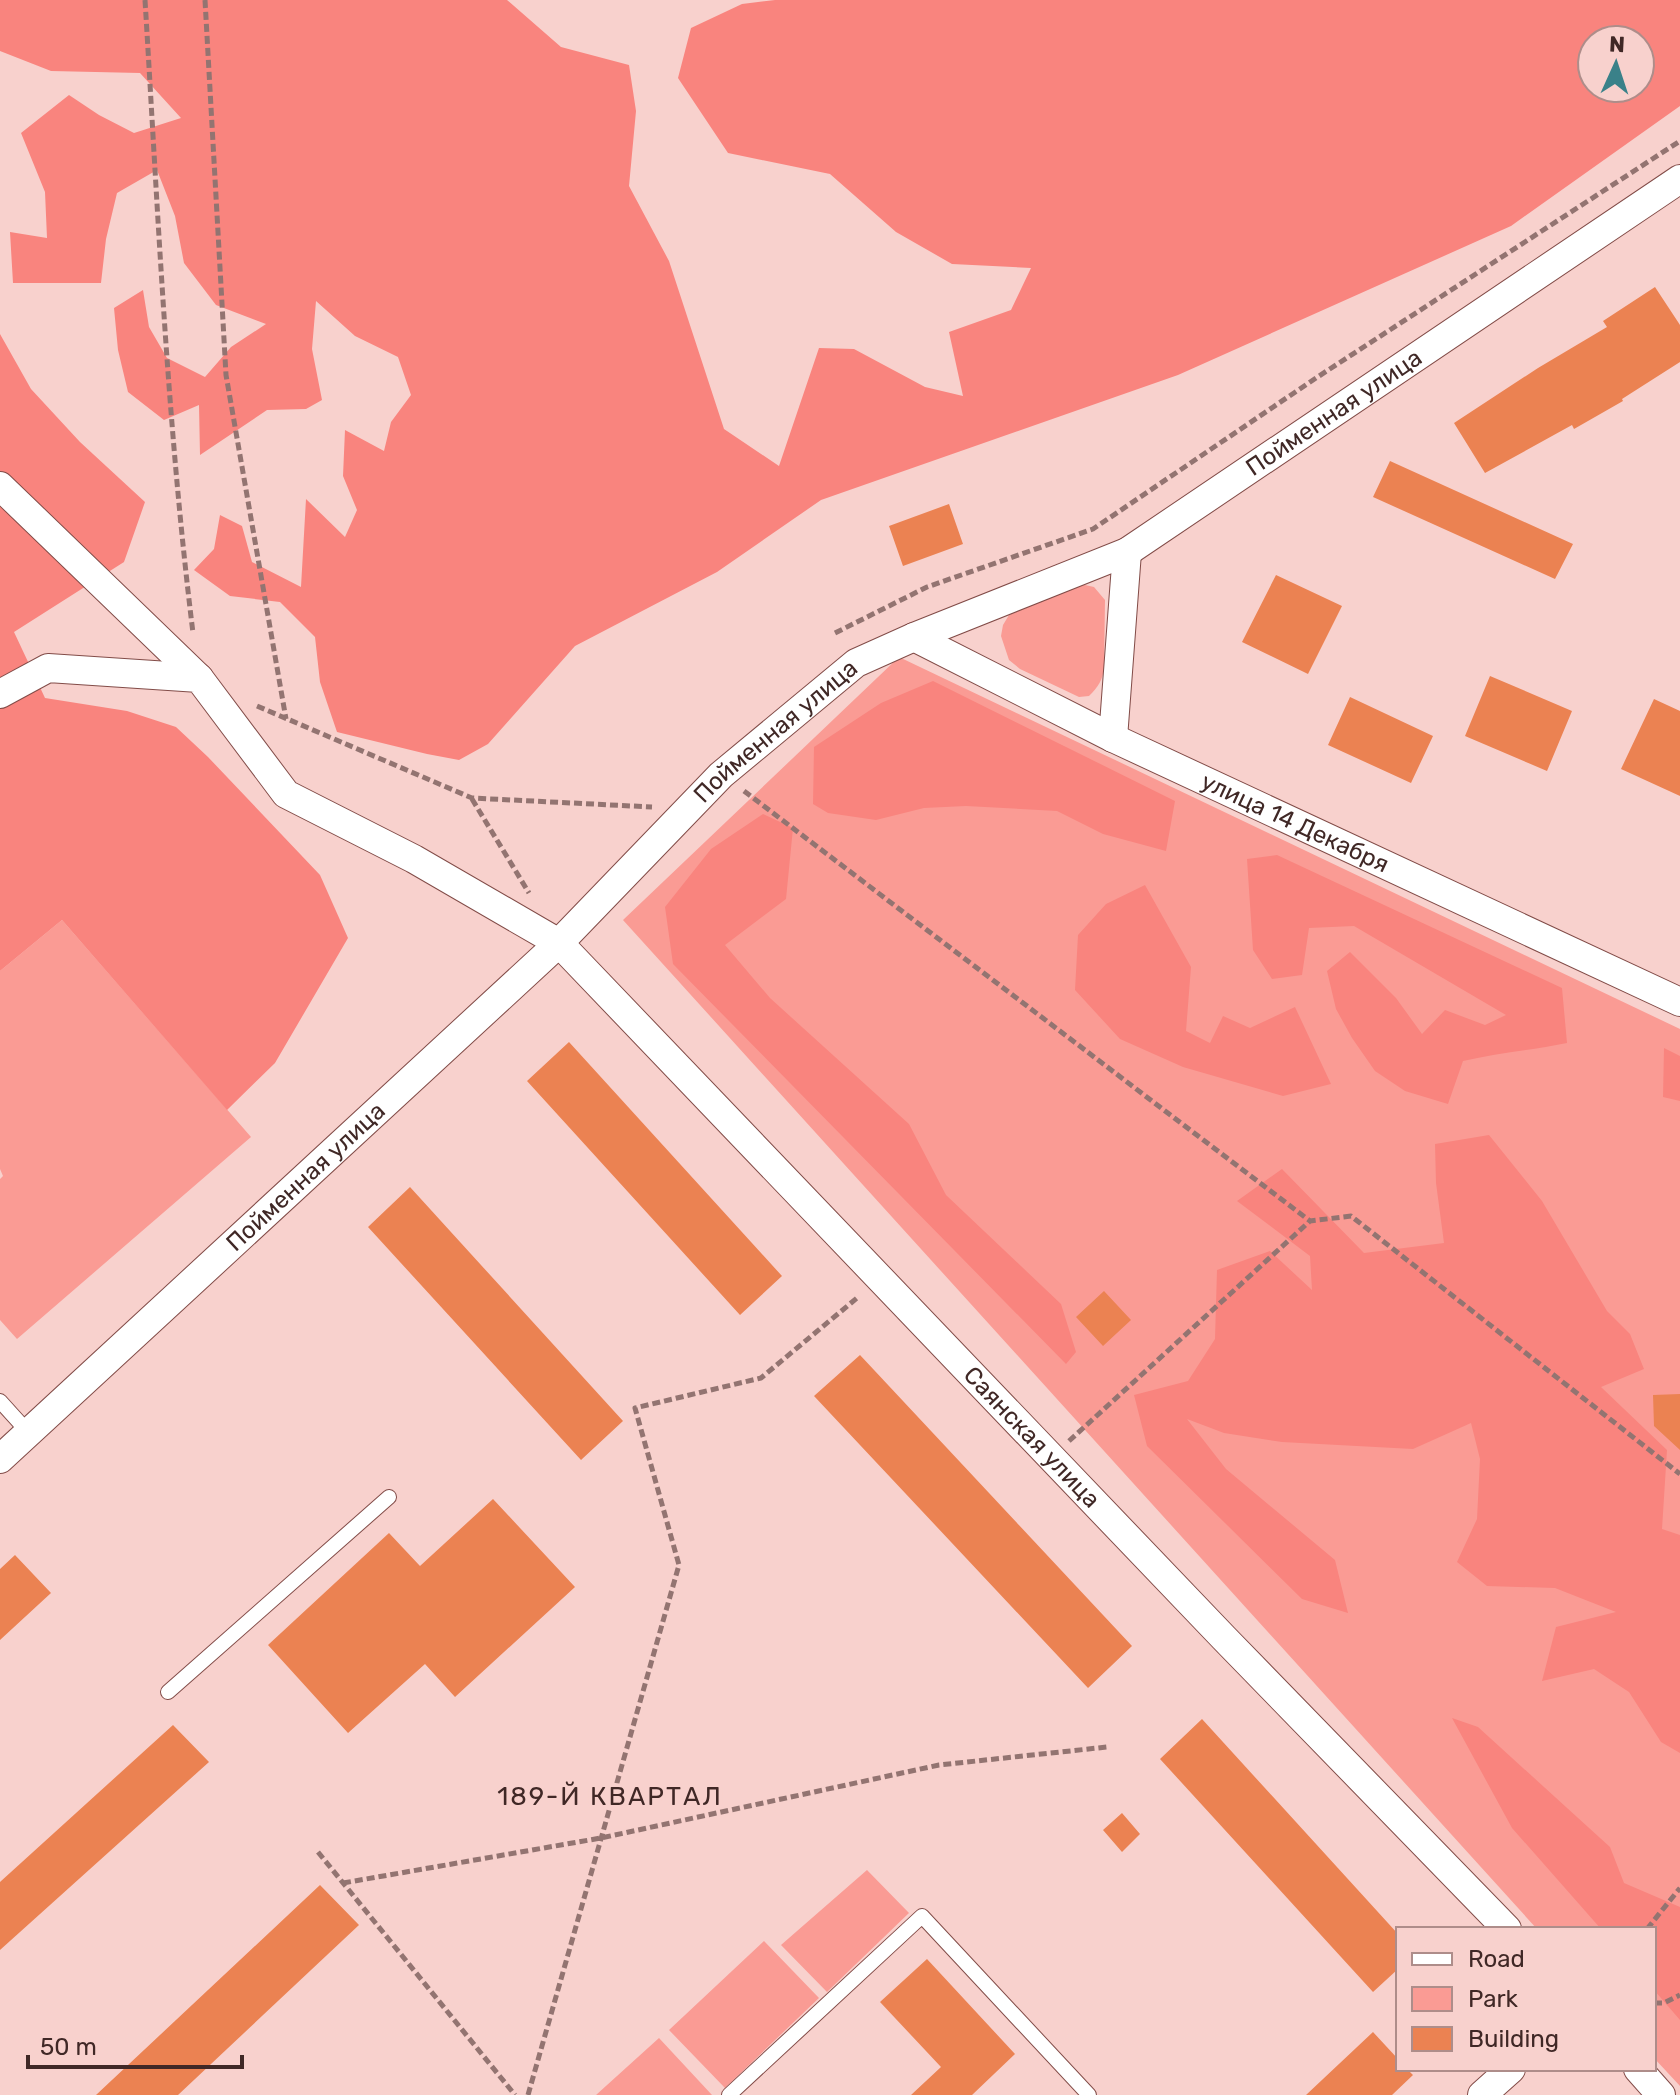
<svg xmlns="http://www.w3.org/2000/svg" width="1680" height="2095" viewBox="0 0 1680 2095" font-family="Rubik,sans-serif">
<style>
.green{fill:#fa9b94}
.forest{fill:#f9847e;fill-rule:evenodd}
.building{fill:#eb8252}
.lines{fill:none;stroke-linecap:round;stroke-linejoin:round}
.service-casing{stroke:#824c48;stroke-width:16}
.minor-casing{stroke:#824c48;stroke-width:30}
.path{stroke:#937471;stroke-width:5;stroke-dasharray:8 4;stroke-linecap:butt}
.service{stroke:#fff;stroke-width:14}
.minor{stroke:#fff;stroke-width:28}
.labels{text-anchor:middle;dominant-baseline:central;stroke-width:7;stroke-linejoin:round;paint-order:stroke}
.street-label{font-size:24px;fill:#402826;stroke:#f8d1cd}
.neighbourhood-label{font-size:26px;letter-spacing:2px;fill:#402826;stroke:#f8d1cd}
</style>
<rect width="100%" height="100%" fill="#f8d1cd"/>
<path class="green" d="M 1085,585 L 1094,587 L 1105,600 L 1104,667 C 1103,680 1098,687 1089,696 L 1079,697 L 1020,669 L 1009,660 L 1001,636 L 1003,625 L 1009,615 L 1073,586 Z
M 899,657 L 1680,1029 L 1680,2086 L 1654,2058 L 1654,1929 L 1537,1929 L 623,920 Z
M 62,920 L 251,1137 L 17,1339 L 0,1320 L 0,1179 L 3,1176 L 0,1169 L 0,971 Z
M 867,1870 L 909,1913 L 827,1992 L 781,1945 Z
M 764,1941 L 819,1998 L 725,2088 L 669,2030 Z
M 659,2038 L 712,2095 L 596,2095 Z"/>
<path class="forest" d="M 0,0 L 507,0 L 561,47 L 629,65 L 636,111 L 629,186 L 669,261 L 724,429 L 779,466 L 819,348 L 854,349 L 925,387 L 963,396 L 949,332 L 1011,310 L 1031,268 L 952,264 L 896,232 L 830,174 L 728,153 L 678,78 L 691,28 L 742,4 L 775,0 L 1680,0 L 1680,106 L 1511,226 L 1178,375 L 821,500 L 717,572 L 575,646 L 488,744 L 459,760 L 427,754 L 337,732 L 320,682 L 315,637 L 280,602 L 230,596 L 194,570 L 214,549 L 220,515 L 242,526 L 252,562 L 301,587 L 306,499 L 345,537 L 357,510 L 343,476 L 345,430 L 384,451 L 391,422 L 411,395 L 398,357 L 355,336 L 316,301 L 312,349 L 322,400 L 306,409 L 267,410 L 200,455 L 199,405 L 164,420 L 128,392 L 118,350 L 114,308 L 143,290 L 149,327 L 167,358 L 205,377 L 231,347 L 266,324 L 216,305 L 184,263 L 175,216 L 157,170 L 117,193 L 106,239 L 101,283 L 13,283 L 10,232 L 47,238 L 45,192 L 21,133 L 69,95 L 99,115 L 134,133 L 181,118 L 140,73 L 51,71 L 0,51 ZM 1592,40 L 1640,40 L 1640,88 L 1592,88 Z
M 0,334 L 31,389 L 80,442 L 145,502 L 124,562 L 14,632 L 45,698 L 127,711 L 176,727 L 208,757 L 320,875 L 348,938 L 275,1063 L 227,1110 L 62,920 L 0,971 Z
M 933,681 L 1175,801 L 1166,851 L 1103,834 L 1057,811 L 966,806 L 924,808 L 876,820 L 828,813 L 813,804 L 814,747 L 881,703 Z
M 763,814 L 793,828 L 786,899 L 725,945 L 770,998 L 909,1124 L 946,1195 L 1061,1304 L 1076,1352 L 1066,1364 L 673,964 L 665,907 L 711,849 Z
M 1277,855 L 1562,988 L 1567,1043 C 1533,1050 1498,1053 1463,1061 L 1448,1104 L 1405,1091 L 1375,1071 L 1352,1038 L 1336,1009 L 1327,971 L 1350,952 L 1396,998 L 1422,1034 L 1445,1010 L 1485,1025 L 1506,1015 L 1354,926 L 1309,928 L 1302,975 L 1272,979 L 1253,950 L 1247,859 Z
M 1145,885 L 1191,967 L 1186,1031 L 1210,1043 L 1223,1016 L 1250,1028 L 1295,1007 L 1331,1084 L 1283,1096 L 1183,1067 L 1120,1039 L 1075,990 L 1078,935 L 1106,904 Z
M 1664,1048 L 1680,1056 L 1680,1101 L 1663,1097 Z
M 1489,1135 L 1542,1201 L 1607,1311 L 1630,1334 L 1644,1369 L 1601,1387 L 1667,1450 L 1662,1529 L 1680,1535 L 1680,1753 L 1661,1742 L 1629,1692 L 1594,1669 L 1542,1681 L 1556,1627 L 1616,1612 L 1555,1588 L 1487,1586 L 1457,1562 L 1477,1519 L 1480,1459 L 1471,1423 L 1413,1449 L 1282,1442 L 1224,1433 L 1187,1419 L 1226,1469 L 1335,1560 L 1348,1613 L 1302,1599 L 1147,1446 L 1134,1395 L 1188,1381 L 1215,1339 L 1217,1270 L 1270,1251 L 1312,1290 L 1310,1256 L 1237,1201 L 1282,1169 L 1364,1253 L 1444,1243 L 1436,1183 L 1435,1144 Z
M 1452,1718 L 1478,1727 L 1610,1847 L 1624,1883 L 1680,1907 L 1680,2020 L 1654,1990 L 1654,1929 L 1601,1929 L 1512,1828 Z"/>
<path class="building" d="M 1655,287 L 1680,325 L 1680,362 L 1622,399 L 1623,401 L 1574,429 L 1572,425 L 1485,473 L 1454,423 L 1538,368 L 1607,327 L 1603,321 Z
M 1390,461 L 1573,544 L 1555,579 L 1373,497 Z
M 949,504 L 963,544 L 903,566 L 889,526 Z
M 1276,575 L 1342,606 L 1308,674 L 1242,642 Z
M 1490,676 L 1572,711 L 1547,771 L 1465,736 Z
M 1350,697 L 1433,736 L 1411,783 L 1328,745 Z
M 1654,699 L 1680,711 L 1680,796 L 1621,769 Z
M 569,1042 L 782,1276 L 740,1315 L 527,1081 Z
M 410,1187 L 623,1421 L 581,1460 L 368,1227 Z
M 1104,1291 L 1131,1320 L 1103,1346 L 1076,1317 Z
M 860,1355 L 1132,1646 L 1088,1688 L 814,1396 Z
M 1680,1394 L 1680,1450 L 1654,1426 L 1653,1395 Z
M 493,1499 L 575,1587 L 455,1697 L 425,1664 L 348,1733 L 268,1645 L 389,1533 L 420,1566 Z
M 15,1555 L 51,1593 L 0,1640 L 0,1569 Z
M 1202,1719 L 1398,1934 L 1398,1969 L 1373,1992 L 1160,1759 Z
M 173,1725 L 209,1762 L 0,1950 L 0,1882 Z
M 1122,1813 L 1140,1834 L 1122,1852 L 1103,1830 Z
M 320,1885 L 359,1925 L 178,2095 L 96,2095 Z
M 927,1959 L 1015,2054 L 972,2095 L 911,2095 L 941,2067 L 880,2002 Z
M 1373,2032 L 1398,2059 L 1398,2069 L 1407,2069 L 1413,2075 L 1392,2095 L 1306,2095 Z"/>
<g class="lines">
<defs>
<path id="service" d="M 0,1401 L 28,1432
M 168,1692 L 389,1497
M 729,2095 L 922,1916 L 1089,2095"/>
<g id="minor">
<path d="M 0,486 L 199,678"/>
<path id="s1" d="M 914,637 L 1113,738 L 1680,1002"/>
<path id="s2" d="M 0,694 L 48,668 L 199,678 L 286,794 L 414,859 L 559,943 L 1224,1638 L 1507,1929"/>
<path d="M 1113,738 L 1127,552"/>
<path id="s3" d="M 0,1459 L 559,943 L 721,775 L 856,663 L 914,637 L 1127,552 L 1680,179"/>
<path d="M 1638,2069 L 1661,2095"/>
<path d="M 1482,2095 L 1511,2069"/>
</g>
</defs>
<use href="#service" class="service-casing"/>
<use href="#minor" class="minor-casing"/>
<path class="path" d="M 145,0 C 158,211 167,423 193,633
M 205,0 L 226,375 L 286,719
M 835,633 L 927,587 L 1093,529 L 1316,378 L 1680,141
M 257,706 L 472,798 L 652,807
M 744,791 L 1310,1221
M 472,799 L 529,893
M 1069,1441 L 1310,1221 L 1351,1216 L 1680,1474
M 318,1852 L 515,2095
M 343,1883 L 601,1838 L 939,1765 L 1107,1747
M 1647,1929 L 1680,1888
M 1654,2003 L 1664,2003 L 1680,1995
M 528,2095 L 679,1565 L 635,1408 L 761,1378 L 857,1298"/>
<use href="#service" class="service"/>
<use href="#minor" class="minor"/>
</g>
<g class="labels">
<g class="street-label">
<text stroke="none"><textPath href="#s3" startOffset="1712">Пойменная улица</textPath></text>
<text stroke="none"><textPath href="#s3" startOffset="1064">Пойменная улица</textPath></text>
<text stroke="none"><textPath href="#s1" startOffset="424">улица 14 Декабря</textPath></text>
<text stroke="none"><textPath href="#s3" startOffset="416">Пойменная улица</textPath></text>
<text stroke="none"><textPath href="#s2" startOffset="1346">Саянская улица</textPath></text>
</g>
<g class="neighbourhood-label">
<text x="610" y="1796">189-Й КВАРТАЛ</text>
</g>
</g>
<rect x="1396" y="1927" width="260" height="144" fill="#f8d1cd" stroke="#ae8d8a" stroke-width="2"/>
<rect x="1412" y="1953" width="40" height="12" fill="#ffffff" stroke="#ae8d8a" stroke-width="2"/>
<text x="1468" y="1967" font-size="24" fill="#402826">Road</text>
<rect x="1412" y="1987" width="40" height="24" fill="#fa9b94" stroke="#ae8d8a" stroke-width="2"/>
<text x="1468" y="2007" font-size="24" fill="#402826">Park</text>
<rect x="1412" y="2027" width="40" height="24" fill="#eb8252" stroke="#ae8d8a" stroke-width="2"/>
<text x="1468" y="2047" font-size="24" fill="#402826">Building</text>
<g transform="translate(1616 64) rotate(3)"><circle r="38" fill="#f8d1cd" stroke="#ae8d8a" stroke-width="2"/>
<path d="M0-6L14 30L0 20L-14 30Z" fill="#3a8189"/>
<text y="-12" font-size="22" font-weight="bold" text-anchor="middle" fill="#402826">N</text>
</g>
<path d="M28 2055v12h214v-12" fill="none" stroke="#402826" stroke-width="4"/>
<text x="40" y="2055" font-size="24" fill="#402826" stroke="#f8d1cd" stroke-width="6" paint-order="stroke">50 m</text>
</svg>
